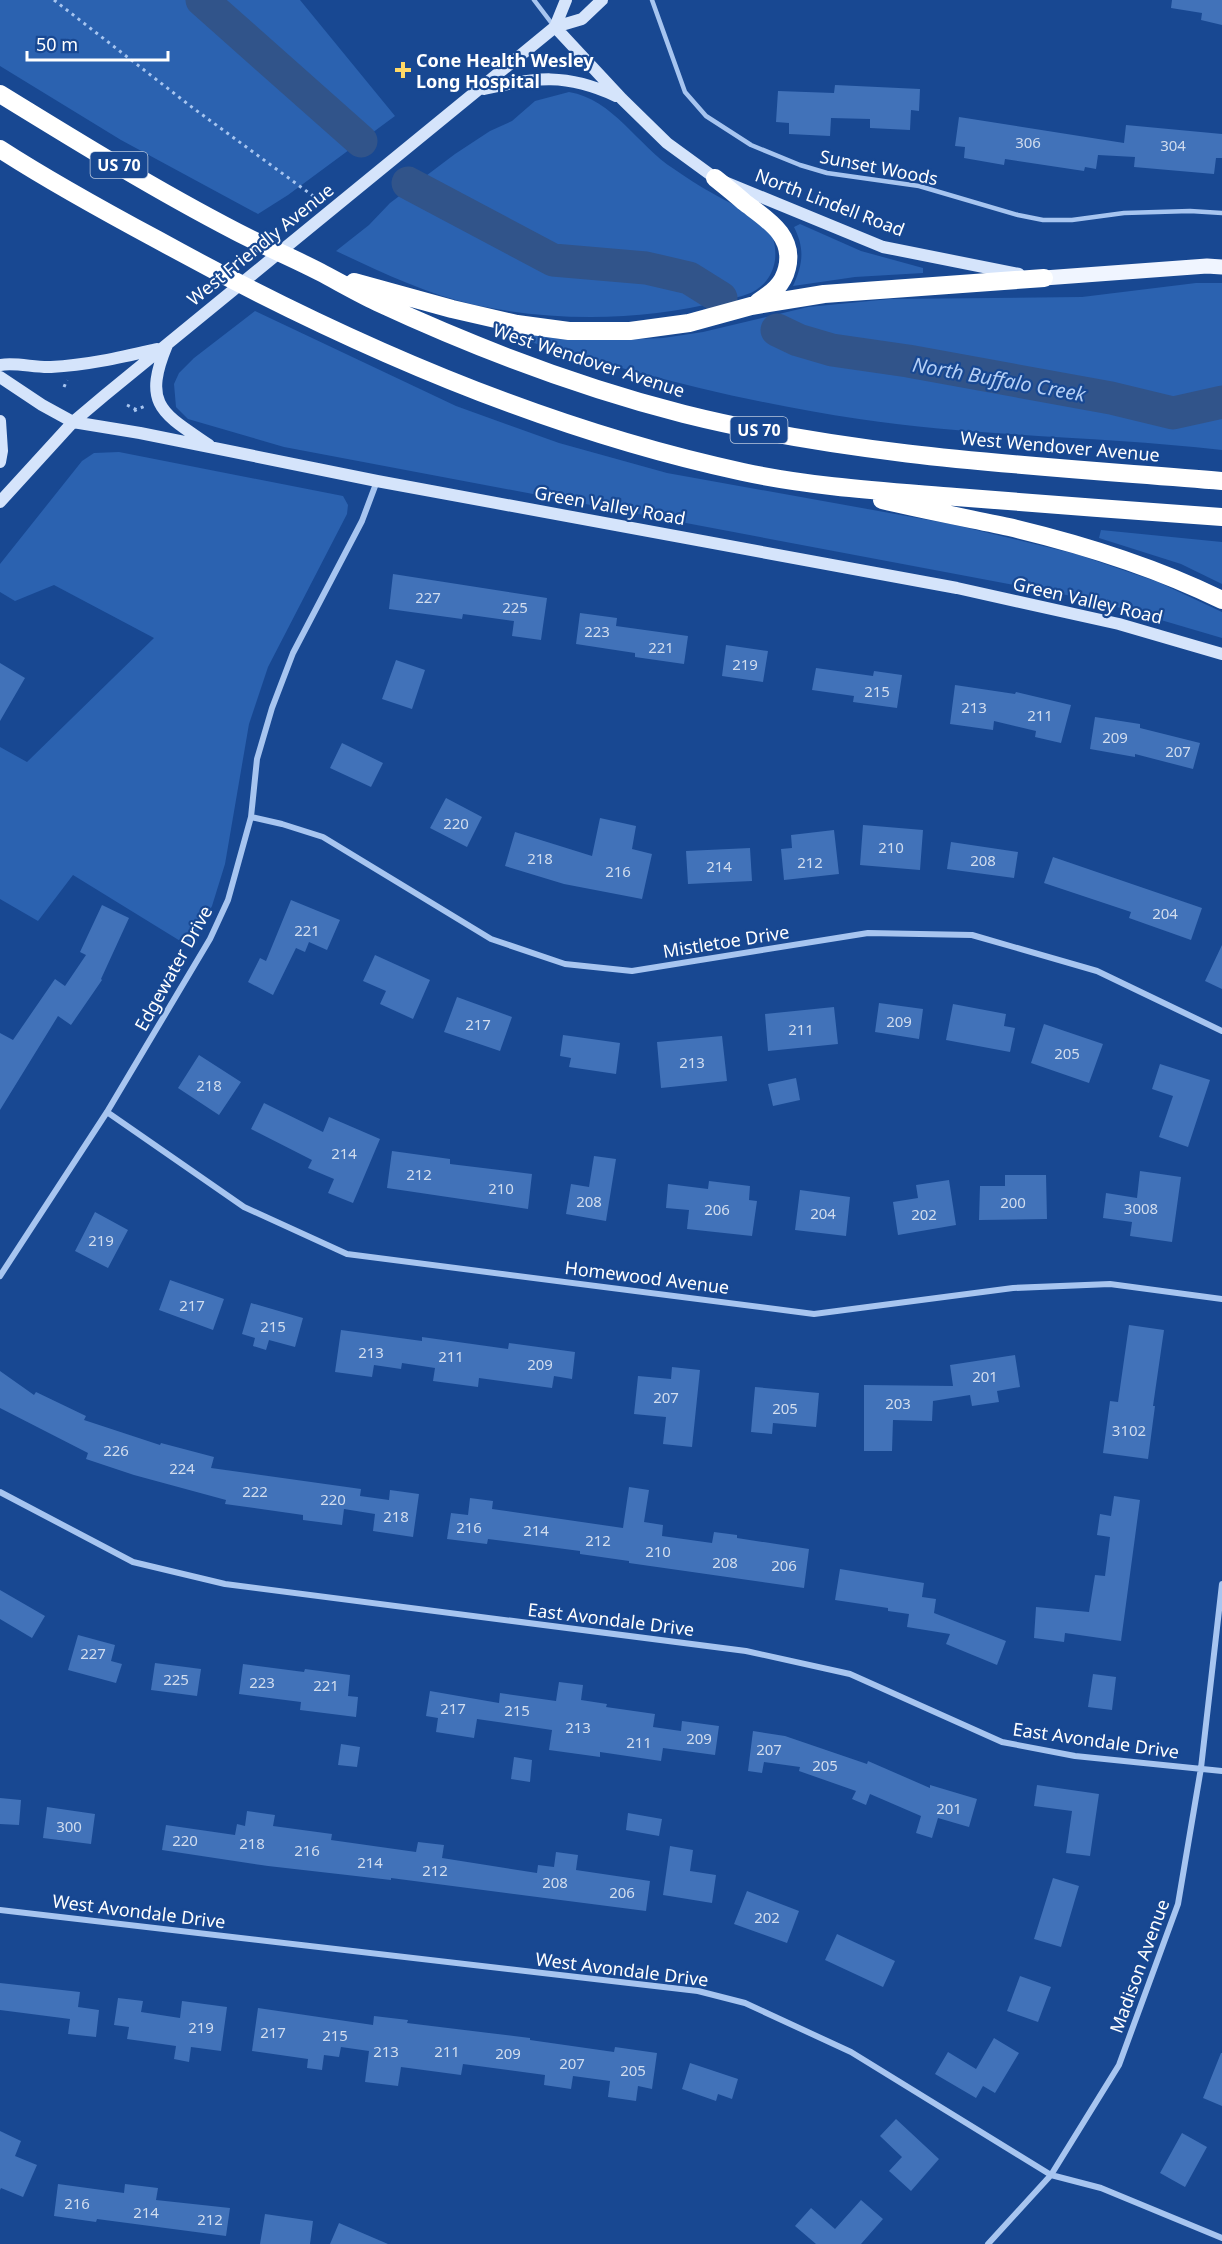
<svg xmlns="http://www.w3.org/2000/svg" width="1222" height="2244" viewBox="0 0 1222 2244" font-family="'Noto Sans',sans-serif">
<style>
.green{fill:#2b62b0}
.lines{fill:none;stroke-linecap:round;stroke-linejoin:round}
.river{stroke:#31548a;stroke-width:33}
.building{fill:#4172b9}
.path{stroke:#a7c5f0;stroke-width:3;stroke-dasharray:3 4.5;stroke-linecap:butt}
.service{stroke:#a7c5f0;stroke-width:4.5}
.minor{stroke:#a7c5f0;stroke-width:6}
.secondary{stroke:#d5e4fb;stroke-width:12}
.primary{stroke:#f0f5ff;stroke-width:15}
.motorway{stroke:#fff;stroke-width:18}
.poi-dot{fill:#ffd966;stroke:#184892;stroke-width:2}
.labels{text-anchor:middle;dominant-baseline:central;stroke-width:4.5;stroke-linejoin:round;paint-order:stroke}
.number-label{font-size:15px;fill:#d0dcee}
.shield{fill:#184892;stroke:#bac8de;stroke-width:1.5}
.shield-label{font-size:16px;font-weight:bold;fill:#fff}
.poi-label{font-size:18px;font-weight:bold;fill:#fff;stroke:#184892;text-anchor:start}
.street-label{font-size:18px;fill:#fff;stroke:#184892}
.water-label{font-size:20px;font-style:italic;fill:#b4cff6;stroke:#184892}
</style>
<rect width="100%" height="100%" fill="#184892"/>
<path class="green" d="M 0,0 L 300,0 L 395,116 L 288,195 L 258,214 L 121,140 L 0,66 Z
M 569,92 C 613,99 638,146 674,169 C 686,177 699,186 712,193 C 728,203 758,214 769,230 C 775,239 777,254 774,265 C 772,273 767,282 760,287 C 750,296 735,297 722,301 C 642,321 556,322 475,305 C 426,294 381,272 336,251 L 369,225 L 390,203 L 455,154 L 490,131 L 512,121 L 535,101 Z
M 800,224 L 861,251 L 923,268 L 923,273 L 855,277 L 793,286 C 803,264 805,249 794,227 Z
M 1196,283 L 1222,283 L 1222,450 C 1102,436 979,437 859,419 C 737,401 619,369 501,333 L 501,329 L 559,339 L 617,340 L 663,338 L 703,332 L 808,307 L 890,299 L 1082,297 Z
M 255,311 L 456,406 L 559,443 L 667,473 L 951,524 L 1076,554 L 1158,582 L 1222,612 L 1222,638 L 1093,600 L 284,447 L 188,419 L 176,407 L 174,384 L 179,373 L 194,358 Z
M 119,452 L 343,496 L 348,505 L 347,514 L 268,667 L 249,724 L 225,864 L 212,906 L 190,947 L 73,875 L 38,921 L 0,899 L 0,747 L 27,762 L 154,638 L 54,585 L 15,601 L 0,592 L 0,564 L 82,461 L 94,453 Z
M 1101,530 L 1222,542 L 1222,584 L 1181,564 L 1099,538 Z"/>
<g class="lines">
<path class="river" d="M 202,0 L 361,141
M 408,183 L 553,260 L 646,268 L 689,278 L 721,298
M 777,330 L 798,340 L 832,350 L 908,361 L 1111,398 L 1173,413 L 1222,402"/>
</g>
<path class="building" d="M 1172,0 L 1222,0 L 1222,25 L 1201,20 L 1202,13 L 1171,8 Z
M 835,85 L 920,89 L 919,111 L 911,110 L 910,130 L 870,128 L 870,119 L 831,118 L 830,136 L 789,134 L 789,123 L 776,122 L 778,91 L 834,93 Z
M 959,117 L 1124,143 L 1126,125 L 1222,134 L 1222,158 L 1216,158 L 1214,174 L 1134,167 L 1135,157 L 1098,155 L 1096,169 L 1085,167 L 1084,171 L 1005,159 L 1004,165 L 964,158 L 965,147 L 955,146 Z
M 393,574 L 547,598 L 541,640 L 512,636 L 514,621 L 463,614 L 462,619 L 389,609 Z
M 580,613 L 617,618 L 616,626 L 688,636 L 684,664 L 635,657 L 635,653 L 576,644 Z
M 726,645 L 768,651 L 763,682 L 722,676 Z
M 396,660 L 425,670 L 412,709 L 382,699 Z
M 0,663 L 25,678 L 0,721 Z
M 816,668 L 873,676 L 874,671 L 902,675 L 897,708 L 853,702 L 854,696 L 812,690 Z
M 955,685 L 1015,694 L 1016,692 L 1071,705 L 1061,743 L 1035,737 L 1036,731 L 994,721 L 993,730 L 950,724 Z
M 1095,717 L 1140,724 L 1140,728 L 1200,743 L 1193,769 L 1135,754 L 1135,757 L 1090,749 Z
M 342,743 L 383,763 L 371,787 L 330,768 Z
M 446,798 L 482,817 L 467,847 L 430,828 Z
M 600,818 L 636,826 L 632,849 L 652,854 L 642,899 L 564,884 L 505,866 L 515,832 L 592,856 Z
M 863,825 L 923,830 L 920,870 L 860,865 Z
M 834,830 L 839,874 L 784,880 L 781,849 L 792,848 L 791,835 Z
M 951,842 L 1018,852 L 1014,878 L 947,869 Z
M 750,848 L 752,881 L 688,884 L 686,851 Z
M 1053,857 L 1202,908 L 1191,940 L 1129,918 L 1131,912 L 1044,883 Z
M 291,900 L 340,920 L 327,950 L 309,942 L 305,952 L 296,948 L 273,995 L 248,982 L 260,958 L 266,961 Z
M 102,905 L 129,918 L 101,979 L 102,980 L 71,1025 L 58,1016 L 0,1110 L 0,1033 L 13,1040 L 55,979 L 65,986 L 86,955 L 80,952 Z
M 1222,945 L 1222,989 L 1205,981 Z
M 375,955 L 430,980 L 413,1019 L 380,1004 L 386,991 L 363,981 Z
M 457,997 L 512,1017 L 500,1051 L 444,1032 Z
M 879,1003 L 923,1009 L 919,1039 L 875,1032 Z
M 953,1004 L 1006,1014 L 1004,1026 L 1015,1028 L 1010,1052 L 946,1040 Z
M 834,1007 L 838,1044 L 768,1051 L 765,1014 Z
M 1044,1024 L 1103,1044 L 1089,1083 L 1031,1063 Z
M 563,1035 L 620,1043 L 616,1074 L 569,1067 L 571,1058 L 560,1056 Z
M 722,1036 L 727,1081 L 661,1088 L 657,1042 Z
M 199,1055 L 241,1082 L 219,1115 L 178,1088 Z
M 1160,1064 L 1210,1080 L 1188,1147 L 1159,1137 L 1173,1096 L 1152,1089 Z
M 796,1078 L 800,1100 L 773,1106 L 768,1084 Z
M 264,1103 L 323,1132 L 329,1117 L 380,1139 L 353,1203 L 328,1193 L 334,1179 L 308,1168 L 312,1160 L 251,1129 Z
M 392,1151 L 450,1159 L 450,1164 L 532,1174 L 528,1209 L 387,1188 Z
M 594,1156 L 616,1159 L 606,1221 L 566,1214 L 571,1184 L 589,1187 Z
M 1140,1171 L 1181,1177 L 1172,1242 L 1130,1236 L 1132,1222 L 1103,1218 L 1106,1193 L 1137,1198 Z
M 1005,1175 L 1046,1175 L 1047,1219 L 979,1220 L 980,1186 L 1005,1186 Z
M 949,1180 L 956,1225 L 898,1235 L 893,1202 L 918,1198 L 916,1185 Z
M 709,1181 L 750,1186 L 749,1200 L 757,1201 L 752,1236 L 687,1229 L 689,1210 L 666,1208 L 668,1184 L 708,1189 Z
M 800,1190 L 850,1197 L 846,1236 L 795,1230 Z
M 95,1212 L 128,1230 L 108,1268 L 75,1251 Z
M 170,1280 L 224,1299 L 213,1330 L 159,1310 Z
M 251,1303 L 303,1318 L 295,1347 L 269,1340 L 266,1350 L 253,1346 L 255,1338 L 242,1334 Z
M 1129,1325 L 1164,1330 L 1153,1406 L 1155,1406 L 1148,1459 L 1103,1453 L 1110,1401 L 1118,1402 Z
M 341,1330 L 422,1341 L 422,1337 L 508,1349 L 509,1343 L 575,1352 L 572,1379 L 554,1376 L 552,1388 L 479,1378 L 478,1387 L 433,1381 L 435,1368 L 402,1363 L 401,1369 L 374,1365 L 372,1377 L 335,1372 Z
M 1015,1355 L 1020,1387 L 997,1391 L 999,1402 L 972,1406 L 970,1395 L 933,1401 L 932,1421 L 893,1420 L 892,1451 L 864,1451 L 864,1385 L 953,1386 L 950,1365 Z
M 672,1367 L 700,1370 L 692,1447 L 663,1444 L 666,1417 L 634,1414 L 638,1376 L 671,1379 Z
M 0,1371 L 34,1395 L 36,1392 L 86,1416 L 84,1420 L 160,1445 L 161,1443 L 214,1457 L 211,1468 L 361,1489 L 360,1496 L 389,1500 L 390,1490 L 419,1494 L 413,1537 L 373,1531 L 375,1514 L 344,1509 L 342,1525 L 303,1520 L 303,1515 L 225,1504 L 226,1500 L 134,1475 L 86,1459 L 88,1453 L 0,1408 Z
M 755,1387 L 819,1393 L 816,1427 L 773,1423 L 772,1434 L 751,1432 Z
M 629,1487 L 649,1490 L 644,1522 L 663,1525 L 662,1536 L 712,1543 L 714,1532 L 737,1535 L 737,1538 L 809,1549 L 804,1588 L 629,1563 L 629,1561 L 580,1554 L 580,1551 L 488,1539 L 487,1544 L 447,1539 L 451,1513 L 468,1515 L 470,1498 L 493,1501 L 492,1509 L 623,1528 Z
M 1114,1496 L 1140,1500 L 1121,1641 L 1065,1633 L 1064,1642 L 1034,1638 L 1036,1607 L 1089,1612 L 1095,1575 L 1105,1576 L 1110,1537 L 1097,1535 L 1100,1514 L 1111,1516 Z
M 840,1569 L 924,1583 L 922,1597 L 936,1599 L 934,1613 L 1006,1641 L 997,1665 L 946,1644 L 950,1634 L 907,1627 L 909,1614 L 888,1611 L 888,1608 L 835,1600 Z
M 0,1590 L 45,1616 L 32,1638 L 0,1619 Z
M 78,1635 L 115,1645 L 111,1661 L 122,1664 L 116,1683 L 68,1670 Z
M 155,1663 L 201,1669 L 197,1696 L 151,1690 Z
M 243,1664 L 304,1672 L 305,1669 L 350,1675 L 348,1696 L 358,1697 L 356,1717 L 300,1710 L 301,1702 L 239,1694 Z
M 1093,1674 L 1116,1677 L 1112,1710 L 1088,1707 Z
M 559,1682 L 583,1685 L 581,1700 L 607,1704 L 606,1707 L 655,1714 L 653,1727 L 681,1731 L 682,1721 L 719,1726 L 715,1755 L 663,1748 L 661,1761 L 600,1752 L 600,1757 L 549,1750 L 552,1730 L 477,1719 L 474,1738 L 436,1732 L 438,1718 L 426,1716 L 430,1691 L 499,1703 L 500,1693 L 556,1701 Z
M 753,1731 L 785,1736 L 867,1764 L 868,1761 L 930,1788 L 930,1785 L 977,1799 L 969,1827 L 938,1818 L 932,1838 L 916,1833 L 921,1816 L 870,1794 L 866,1805 L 852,1799 L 856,1791 L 799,1771 L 800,1767 L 764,1762 L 762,1773 L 748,1771 Z
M 341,1744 L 360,1747 L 357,1767 L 338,1765 Z
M 514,1757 L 532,1760 L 530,1782 L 511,1779 Z
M 1037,1785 L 1099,1794 L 1090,1856 L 1066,1853 L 1072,1811 L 1034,1806 Z
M 0,1798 L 21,1800 L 19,1825 L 0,1824 Z
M 47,1807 L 95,1814 L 91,1844 L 43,1838 Z
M 247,1811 L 275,1815 L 273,1826 L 332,1834 L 331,1840 L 416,1852 L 418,1842 L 444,1845 L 442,1858 L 537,1873 L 538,1865 L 554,1867 L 556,1852 L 578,1855 L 576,1870 L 650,1881 L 646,1911 L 391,1878 L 391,1880 L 268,1866 L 162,1850 L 166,1825 L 235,1835 L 237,1824 L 245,1826 Z
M 628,1813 L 662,1819 L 659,1836 L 626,1830 Z
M 670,1846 L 693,1850 L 690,1871 L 716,1875 L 712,1903 L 663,1895 Z
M 1053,1878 L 1079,1886 L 1061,1947 L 1034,1939 Z
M 747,1891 L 799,1911 L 787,1943 L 734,1924 Z
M 837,1934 L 895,1961 L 883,1987 L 825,1960 Z
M 1020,1976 L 1051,1987 L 1038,2022 L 1007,2011 Z
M 0,1983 L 80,1992 L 78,2007 L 99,2010 L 96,2037 L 68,2034 L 70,2019 L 0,2010 Z
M 118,1998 L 143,2001 L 141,2012 L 180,2018 L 182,2001 L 227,2007 L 221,2051 L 191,2047 L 189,2062 L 174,2059 L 176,2046 L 127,2039 L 129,2027 L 114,2025 Z
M 258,2008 L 373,2025 L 374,2016 L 408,2020 L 407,2023 L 530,2038 L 530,2040 L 614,2052 L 615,2047 L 657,2053 L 652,2089 L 638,2086 L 636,2101 L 608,2097 L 610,2081 L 573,2076 L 571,2089 L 544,2085 L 545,2075 L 463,2064 L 461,2075 L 401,2067 L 398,2086 L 365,2082 L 369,2051 L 341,2047 L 339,2057 L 324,2055 L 322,2070 L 307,2068 L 308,2059 L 252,2051 Z
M 994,2038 L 1019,2053 L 995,2093 L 983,2086 L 976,2098 L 935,2074 L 948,2052 L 976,2069 Z
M 1221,2053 L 1222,2053 L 1222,2106 L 1203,2098 Z
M 690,2063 L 738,2079 L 732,2099 L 718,2094 L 716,2101 L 682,2089 Z
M 896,2119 L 939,2159 L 911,2191 L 889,2171 L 902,2157 L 880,2136 Z
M 0,2131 L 21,2141 L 15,2156 L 37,2165 L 23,2197 L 1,2188 L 0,2190 Z
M 1182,2133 L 1207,2147 L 1185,2187 L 1160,2173 Z
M 58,2184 L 124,2193 L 125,2184 L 158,2188 L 156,2200 L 230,2208 L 226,2236 L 97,2219 L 96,2222 L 54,2216 Z
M 861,2200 L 883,2219 L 861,2244 L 816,2244 L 795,2226 L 811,2208 L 835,2229 Z
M 265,2214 L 313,2221 L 310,2244 L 260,2244 Z
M 339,2223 L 388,2244 L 330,2244 Z"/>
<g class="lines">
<path class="path" d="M 54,0 L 193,108 L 320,201
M 64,387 L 67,380
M 127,405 L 137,410
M 134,411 L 145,406"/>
<path class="service" d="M 534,0 L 553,25
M 652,0 L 685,92 L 706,116 L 751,145 L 800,165 L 827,173 L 919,186 L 1018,215 L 1043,220 L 1072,220 L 1124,213 L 1190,211 L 1222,213"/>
<path class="minor" d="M 251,817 L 282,824 L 323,837 L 491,939 L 565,964 L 632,971 L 868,933 L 972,935 L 1097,971 L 1222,1031
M 107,1112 L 244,1207 L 347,1254 L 814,1314 L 1013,1288 L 1110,1284 L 1222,1299
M 0,1276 L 107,1112 L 210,939 L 228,900 L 251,817 L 257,759 L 272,708 L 293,653 L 362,521 L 377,481
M 0,1492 L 133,1562 L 225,1584 L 746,1651 L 850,1674 L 1002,1742 L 1075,1756 L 1222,1771
M 0,1910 L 698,1991 L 745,2003 L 851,2052 L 1051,2175 L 1101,2188 L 1222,2238
M 988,2244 L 1051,2175 L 1119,2065 L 1178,1904 L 1201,1768 L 1222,1584"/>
<path class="secondary" d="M 555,27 L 622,99 L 667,143 L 715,178 L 883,247 L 1019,274
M 555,27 L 566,0
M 484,89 C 536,77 566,73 616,96
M 167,345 C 142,405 162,413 209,445
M 0,365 C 16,362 35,368 51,367 C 88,365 122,357 157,349
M 0,377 L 42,405 L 73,422 L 140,433 L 377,481 L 957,588 L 1119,624 L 1222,654
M 0,421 L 2,451 L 0,462
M 0,502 L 73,422 L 105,395 L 555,27 L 582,19 L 602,0"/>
<path class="primary" d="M 1044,278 L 1207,266 L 1222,267"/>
<path class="motorway" d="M 0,94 C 78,142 156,190 237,232 C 264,246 293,258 320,272 C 339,282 358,293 377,302 C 476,348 579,387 684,414 C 860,458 1042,466 1222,481
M 0,149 C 51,182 104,211 158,240 C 341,341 538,428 743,472 C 813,487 884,491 956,497 C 1045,504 1133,511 1222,517
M 715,178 C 725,186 735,194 744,202 C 766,219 795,235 787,268 C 783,285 772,293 758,302
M 354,282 L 452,309 L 517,324 L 569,331 L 630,331 L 689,323 L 751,306 L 824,294 L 1044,278
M 882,500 C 924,510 967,518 1009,527 C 1081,544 1155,567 1222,600"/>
</g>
<path class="poi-dot" d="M400 61h6v6h6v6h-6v6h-6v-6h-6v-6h6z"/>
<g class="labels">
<g class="number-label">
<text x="1028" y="142">306</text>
<text x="1173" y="145">304</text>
<text x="428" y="597">227</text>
<text x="515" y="607">225</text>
<text x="597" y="631">223</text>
<text x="661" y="647">221</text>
<text x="745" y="664">219</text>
<text x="877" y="691">215</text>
<text x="974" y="707">213</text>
<text x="1040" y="715">211</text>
<text x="1115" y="737">209</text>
<text x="1178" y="751">207</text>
<text x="456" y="823">220</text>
<text x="891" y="847">210</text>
<text x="540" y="858">218</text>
<text x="983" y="860">208</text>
<text x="810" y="862">212</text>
<text x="719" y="866">214</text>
<text x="618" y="871">216</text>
<text x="1165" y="913">204</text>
<text x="307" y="930">221</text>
<text x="899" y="1021">209</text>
<text x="478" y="1024">217</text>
<text x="801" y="1029">211</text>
<text x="1067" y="1053">205</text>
<text x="692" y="1062">213</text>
<text x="209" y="1085">218</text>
<text x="344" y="1153">214</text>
<text x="419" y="1174">212</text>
<text x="501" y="1188">210</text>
<text x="589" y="1201">208</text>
<text x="1013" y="1202">200</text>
<text x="1141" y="1208">3008</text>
<text x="717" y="1209">206</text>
<text x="823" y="1213">204</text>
<text x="924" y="1214">202</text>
<text x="101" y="1240">219</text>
<text x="192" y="1305">217</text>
<text x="273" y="1326">215</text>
<text x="371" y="1352">213</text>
<text x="451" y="1356">211</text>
<text x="540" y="1364">209</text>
<text x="985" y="1376">201</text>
<text x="666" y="1397">207</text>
<text x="898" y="1403">203</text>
<text x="785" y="1408">205</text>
<text x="1129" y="1430">3102</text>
<text x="116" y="1450">226</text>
<text x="182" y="1468">224</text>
<text x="255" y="1491">222</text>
<text x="333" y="1499">220</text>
<text x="396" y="1516">218</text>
<text x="469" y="1527">216</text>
<text x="536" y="1530">214</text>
<text x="598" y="1540">212</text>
<text x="658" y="1551">210</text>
<text x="725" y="1562">208</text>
<text x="784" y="1565">206</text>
<text x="93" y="1653">227</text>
<text x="176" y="1679">225</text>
<text x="262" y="1682">223</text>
<text x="326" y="1685">221</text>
<text x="453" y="1708">217</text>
<text x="517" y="1710">215</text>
<text x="578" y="1727">213</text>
<text x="699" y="1738">209</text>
<text x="639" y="1742">211</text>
<text x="769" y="1749">207</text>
<text x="825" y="1765">205</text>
<text x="949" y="1808">201</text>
<text x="69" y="1826">300</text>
<text x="185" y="1840">220</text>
<text x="252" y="1843">218</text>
<text x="307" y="1850">216</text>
<text x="370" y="1862">214</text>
<text x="435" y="1870">212</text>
<text x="555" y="1882">208</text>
<text x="622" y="1892">206</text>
<text x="767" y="1917">202</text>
<text x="201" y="2027">219</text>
<text x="273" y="2032">217</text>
<text x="335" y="2035">215</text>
<text x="386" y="2051">213</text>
<text x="447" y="2051">211</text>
<text x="508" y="2053">209</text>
<text x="572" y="2063">207</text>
<text x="633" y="2070">205</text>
<text x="77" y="2203">216</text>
<text x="146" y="2212">214</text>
<text x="210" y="2219">212</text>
</g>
<g class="shield">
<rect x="90.5" y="152" width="57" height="26" rx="4.5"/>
<rect x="730.5" y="417" width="57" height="26" rx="4.5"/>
</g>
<g class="shield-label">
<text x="119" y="165">US 70</text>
<text x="759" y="430">US 70</text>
</g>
<g class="poi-label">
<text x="416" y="60">Cone Health Wesley<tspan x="416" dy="21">Long Hospital</tspan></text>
</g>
<g class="street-label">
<text transform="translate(879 167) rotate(11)">Sunset Woods</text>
<text transform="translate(830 202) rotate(21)">North Lindell Road</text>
<text transform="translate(260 244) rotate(-39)">West Friendly Avenue</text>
<text transform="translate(589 360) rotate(18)">West Wendover Avenue</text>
<text transform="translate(1060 446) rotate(5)">West Wendover Avenue</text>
<text transform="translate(610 505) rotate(10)">Green Valley Road</text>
<text transform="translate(1088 600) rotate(13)">Green Valley Road</text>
<text transform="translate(726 941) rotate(-9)">Mistletoe Drive</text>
<text transform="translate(173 968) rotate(-61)">Edgewater Drive</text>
<text transform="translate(647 1277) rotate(7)">Homewood Avenue</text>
<text transform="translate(611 1619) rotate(7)">East Avondale Drive</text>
<text transform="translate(1096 1740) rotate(8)">East Avondale Drive</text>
<text transform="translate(139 1911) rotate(7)">West Avondale Drive</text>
<text transform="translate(1139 1966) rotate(-70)">Madison Avenue</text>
<text transform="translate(622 1969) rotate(7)">West Avondale Drive</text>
</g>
<g class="water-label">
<text transform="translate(999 379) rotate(10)">North Buffalo Creek</text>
</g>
</g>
<path d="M27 51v9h141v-9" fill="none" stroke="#ffffff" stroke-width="3"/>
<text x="36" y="51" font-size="18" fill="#ffffff" stroke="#184892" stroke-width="4.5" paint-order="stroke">50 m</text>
</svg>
